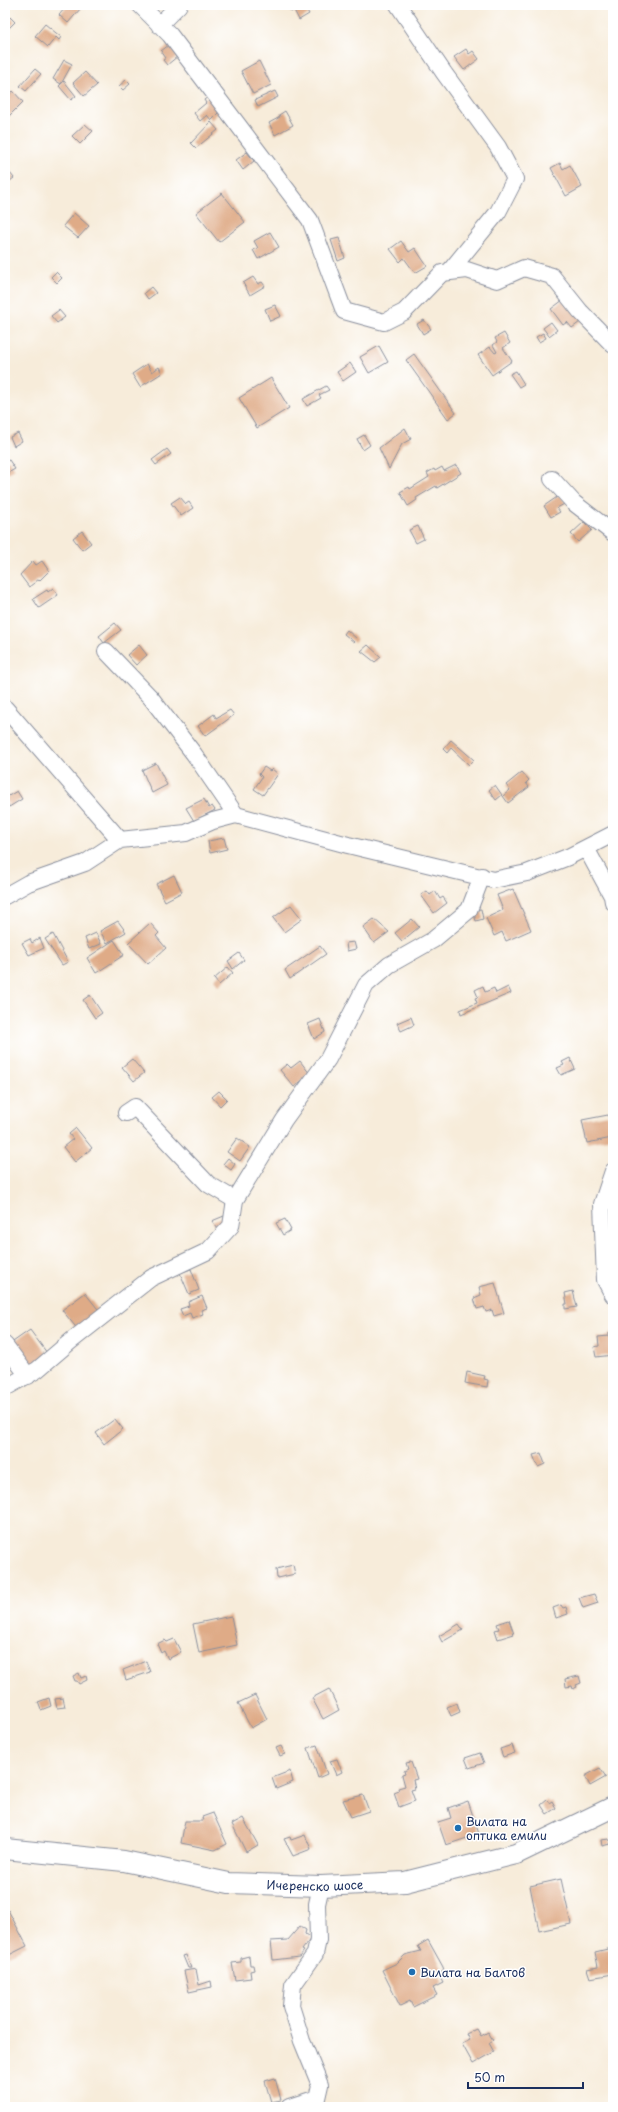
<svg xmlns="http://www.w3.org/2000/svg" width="618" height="2112" viewBox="0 0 618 2112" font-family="'Playpen Sans',sans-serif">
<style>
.building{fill:#dfab87}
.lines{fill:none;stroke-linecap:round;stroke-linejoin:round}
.minor-casing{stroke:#898e9c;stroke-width:18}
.tertiary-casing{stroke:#898e9c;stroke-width:22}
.minor{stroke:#fff;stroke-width:16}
.tertiary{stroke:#fff;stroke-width:20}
.poi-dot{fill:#1f6fb2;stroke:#fff;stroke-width:1.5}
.labels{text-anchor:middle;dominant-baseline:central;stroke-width:3;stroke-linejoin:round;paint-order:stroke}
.poi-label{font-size:12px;fill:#1b2f5e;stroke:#fff;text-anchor:start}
.street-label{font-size:12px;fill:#1b2f5e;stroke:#fff}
</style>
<rect width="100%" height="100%" fill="#fff"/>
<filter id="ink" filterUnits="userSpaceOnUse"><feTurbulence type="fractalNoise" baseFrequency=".025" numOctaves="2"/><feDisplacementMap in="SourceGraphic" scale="8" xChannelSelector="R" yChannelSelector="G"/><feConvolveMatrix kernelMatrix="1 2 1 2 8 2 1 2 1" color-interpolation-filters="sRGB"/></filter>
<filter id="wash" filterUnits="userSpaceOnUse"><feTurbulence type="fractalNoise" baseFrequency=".012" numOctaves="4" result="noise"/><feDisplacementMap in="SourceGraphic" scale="16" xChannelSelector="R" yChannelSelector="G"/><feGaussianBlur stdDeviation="0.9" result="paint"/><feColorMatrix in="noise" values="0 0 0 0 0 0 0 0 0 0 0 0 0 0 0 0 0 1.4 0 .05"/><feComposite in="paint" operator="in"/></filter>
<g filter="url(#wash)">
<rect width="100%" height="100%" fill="#f7ecda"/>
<g id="blocks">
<path class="building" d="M 64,5 L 77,5 L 81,8 L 68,23 L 59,15 L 66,7 Z
M 294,5 L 304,5 L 309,14 L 299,20 L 294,10 L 291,12 L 289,8 Z
M 10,17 L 15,22 L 7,30 L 5,23 Z
M 45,24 L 61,37 L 59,40 L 56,37 L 48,47 L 35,36 Z
M 169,45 L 178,56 L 167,65 L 163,60 L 166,58 L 161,51 Z
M 466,49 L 469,54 L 473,51 L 479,59 L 464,70 L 454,57 Z
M 64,60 L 72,64 L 61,84 L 53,79 Z
M 259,61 L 271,85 L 253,94 L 241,71 Z
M 35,69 L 41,74 L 26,91 L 20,86 Z
M 85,72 L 97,85 L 84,96 L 73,83 Z
M 126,80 L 130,84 L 123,90 L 119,86 Z
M 64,81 L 76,96 L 71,100 L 59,86 Z
M 13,91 L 23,102 L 9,116 L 5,113 L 5,106 L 9,102 L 6,98 Z
M 275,91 L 278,97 L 258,107 L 255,100 Z
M 209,96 L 221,110 L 211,120 L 207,115 L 200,121 L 194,113 L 206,103 L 204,100 Z
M 285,111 L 293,125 L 275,135 L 269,123 L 280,117 L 279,115 Z
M 211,122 L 218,130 L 196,148 L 191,143 Z
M 85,124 L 93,131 L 80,144 L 72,136 Z
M 247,152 L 254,161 L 243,170 L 236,160 Z
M 560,163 L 563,169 L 570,165 L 582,187 L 566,196 L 551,168 Z
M 5,167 L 14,178 L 6,184 L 5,182 Z
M 222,193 L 245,222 L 219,242 L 196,213 Z
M 74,213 L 89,226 L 78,238 L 63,226 Z
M 270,232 L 279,247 L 258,259 L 253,250 L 258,248 L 254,241 Z
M 339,238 L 345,258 L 338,261 L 331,240 Z
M 401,241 L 409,252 L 415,248 L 427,266 L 415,273 L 404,258 L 400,262 L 390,249 Z
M 56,272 L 62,278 L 57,283 L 51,277 Z
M 253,277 L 258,284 L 262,282 L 265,286 L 250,295 L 243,283 Z
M 151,287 L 156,293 L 148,299 L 144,293 Z
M 567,297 L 584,319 L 572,328 L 567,322 L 563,325 L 551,309 Z
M 275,305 L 281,316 L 270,321 L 265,309 Z
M 59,310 L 65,317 L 57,323 L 51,316 Z
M 424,320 L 431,329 L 423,334 L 417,324 Z
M 551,322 L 557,330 L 549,336 L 543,328 Z
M 504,333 L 510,343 L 503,348 L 512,361 L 492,375 L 478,355 L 490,347 L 495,353 L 497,352 L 493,345 L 497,342 L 495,338 Z
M 543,333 L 546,338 L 539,342 L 536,337 Z
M 379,346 L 388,362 L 369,373 L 360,357 Z
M 414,354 L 456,413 L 448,419 L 406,360 Z
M 350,363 L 356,372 L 343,381 L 337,372 Z
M 147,364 L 152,372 L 159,367 L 162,373 L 140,387 L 132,374 Z
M 516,371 L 524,384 L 519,387 L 510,374 Z
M 271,378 L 289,408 L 257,428 L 239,398 Z
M 326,386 L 329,390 L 319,395 L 321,398 L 307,406 L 303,399 Z
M 405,428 L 411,439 L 402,444 L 389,469 L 379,448 Z
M 18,433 L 22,441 L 14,446 L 10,437 Z
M 364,435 L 370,445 L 363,450 L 357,439 Z
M 167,449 L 171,454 L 156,465 L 152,460 Z
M 9,460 L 15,469 L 6,474 L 5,462 Z
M 456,465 L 461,473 L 437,488 L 436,486 L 416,498 L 417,500 L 408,506 L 400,492 L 409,487 L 410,489 L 429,477 L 427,473 L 434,469 L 435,471 L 442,467 L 444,471 Z
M 560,495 L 566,503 L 557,508 L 560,512 L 551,517 L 544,506 Z
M 180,497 L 186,504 L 189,502 L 193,508 L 181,516 L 171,503 Z
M 584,522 L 592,530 L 578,542 L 571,534 Z
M 418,526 L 424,539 L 416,543 L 409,530 Z
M 82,531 L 91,543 L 82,550 L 73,538 Z
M 33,561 L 36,565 L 42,561 L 49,571 L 40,580 L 39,579 L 29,587 L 20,575 Z
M 53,588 L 58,595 L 39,608 L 33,599 L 47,590 L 48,592 Z
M 115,623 L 121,630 L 104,643 L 99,636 Z
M 347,630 L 357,639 L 354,642 L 344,634 Z
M 139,645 L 147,655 L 136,665 L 127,655 Z
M 368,645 L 381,657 L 375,662 L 361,651 Z
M 230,710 L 234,715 L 205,736 L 198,726 L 214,714 L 216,718 Z
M 451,740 L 474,760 L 469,765 L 451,748 L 447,753 L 443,749 Z
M 156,763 L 167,785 L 152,793 L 142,770 Z
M 264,767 L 270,771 L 272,769 L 278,774 L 263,795 L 254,789 L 262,777 L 259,774 Z
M 522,772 L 529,780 L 526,783 L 529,787 L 508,803 L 503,796 L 510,790 L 506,785 Z
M 495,785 L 502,795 L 496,800 L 489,790 Z
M 17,791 L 22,799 L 9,807 L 5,798 Z
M 204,799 L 209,808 L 212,806 L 215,810 L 194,821 L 186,808 Z
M 224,838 L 227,849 L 210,853 L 208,841 Z
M 174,875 L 182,892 L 165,901 L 156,884 Z
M 513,889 L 531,930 L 506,941 L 502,932 L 494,936 L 486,918 L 503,910 L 497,895 Z
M 427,891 L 430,895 L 435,891 L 440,899 L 443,897 L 447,903 L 434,913 L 421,895 Z
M 291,905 L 302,919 L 284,932 L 273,918 Z
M 481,909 L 483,919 L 476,921 L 473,910 Z
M 374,919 L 389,932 L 374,943 L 363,927 Z
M 412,919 L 419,927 L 402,941 L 395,933 Z
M 118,921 L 126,932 L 107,943 L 100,931 Z
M 150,923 L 159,933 L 156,936 L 166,948 L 148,964 L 128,943 Z
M 96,933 L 101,944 L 89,949 L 85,938 Z
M 53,934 L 68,962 L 62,965 L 45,939 Z
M 40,938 L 44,948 L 29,955 L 22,943 L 30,939 L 32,943 Z
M 114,940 L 124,955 L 96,973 L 87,958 Z
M 354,942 L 356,949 L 347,951 L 346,943 Z
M 320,946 L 326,954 L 290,979 L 285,970 Z
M 239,953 L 244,960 L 233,969 L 228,961 Z
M 228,967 L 233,973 L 219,985 L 214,979 Z
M 483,986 L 485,992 L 494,988 L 496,993 L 508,987 L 511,993 L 461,1014 L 460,1010 L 477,1003 L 475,998 L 478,997 L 475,990 Z
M 90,995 L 102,1013 L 95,1018 L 83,1000 Z
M 411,1017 L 414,1025 L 401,1031 L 397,1023 Z
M 320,1019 L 325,1032 L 314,1039 L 308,1024 Z
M 570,1058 L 575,1069 L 561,1075 L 557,1068 L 564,1065 L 562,1062 Z
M 132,1059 L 144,1073 L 134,1081 L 122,1067 Z
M 300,1061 L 310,1074 L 294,1087 L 280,1070 L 287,1064 L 291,1068 Z
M 219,1091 L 227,1099 L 220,1106 L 212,1097 Z
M 608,1115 L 612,1138 L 587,1143 L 582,1120 Z
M 76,1128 L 92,1148 L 75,1162 L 63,1147 L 73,1139 L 69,1134 Z
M 237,1138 L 250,1147 L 240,1161 L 227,1152 Z
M 228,1158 L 235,1164 L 231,1170 L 223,1164 Z
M 224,1216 L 231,1225 L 221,1233 L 212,1221 Z
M 285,1219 L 291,1230 L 283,1235 L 276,1223 Z
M 191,1269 L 199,1290 L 189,1294 L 180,1273 Z
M 495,1283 L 504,1313 L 494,1316 L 492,1310 L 486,1312 L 484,1307 L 477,1309 L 474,1298 L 481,1295 L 479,1287 Z
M 573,1291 L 577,1307 L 565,1309 L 565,1304 L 567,1304 L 565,1293 Z
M 85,1293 L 101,1313 L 79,1331 L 62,1310 Z
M 202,1296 L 207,1308 L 201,1310 L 203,1314 L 192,1318 L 190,1313 L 183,1316 L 180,1309 L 189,1306 L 188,1302 Z
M 30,1330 L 50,1357 L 30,1371 L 10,1344 Z
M 613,1332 L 613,1355 L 596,1357 L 594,1347 L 599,1346 L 598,1337 L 609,1336 L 609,1333 Z
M 467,1372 L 485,1376 L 484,1379 L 488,1380 L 487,1387 L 465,1383 Z
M 115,1419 L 123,1429 L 104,1444 L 96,1433 Z
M 541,1453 L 545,1464 L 538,1467 L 533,1455 Z
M 293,1565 L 295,1574 L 277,1578 L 276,1569 Z
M 594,1594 L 598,1603 L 583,1608 L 579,1598 Z
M 561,1605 L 563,1608 L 566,1607 L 568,1614 L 556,1618 L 553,1608 Z
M 231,1616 L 237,1645 L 199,1653 L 193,1624 Z
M 509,1620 L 514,1634 L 498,1639 L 495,1630 L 499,1629 L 497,1624 Z
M 459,1624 L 463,1630 L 442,1642 L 439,1636 Z
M 174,1639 L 181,1652 L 168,1659 L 164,1651 L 161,1653 L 157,1644 L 165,1640 L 167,1642 Z
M 146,1661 L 150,1672 L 126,1680 L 123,1670 Z
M 79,1673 L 81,1678 L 86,1676 L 87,1680 L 79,1684 L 77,1681 L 75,1681 L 73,1676 Z
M 579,1676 L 581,1683 L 576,1685 L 577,1687 L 573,1689 L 572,1686 L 566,1687 L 565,1679 Z
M 329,1689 L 339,1710 L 323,1719 L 312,1698 Z
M 255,1695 L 267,1719 L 251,1728 L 238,1703 Z
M 49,1698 L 51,1706 L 41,1710 L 38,1702 Z
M 63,1698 L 65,1707 L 57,1708 L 55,1699 Z
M 457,1703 L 460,1712 L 451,1716 L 447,1707 Z
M 317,1745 L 327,1774 L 318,1778 L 308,1748 Z
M 512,1745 L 515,1753 L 503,1757 L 500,1749 Z
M 281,1746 L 285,1754 L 280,1756 L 276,1748 Z
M 480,1753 L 484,1763 L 469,1768 L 465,1758 Z
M 337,1759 L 342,1772 L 336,1775 L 330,1761 Z
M 411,1762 L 417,1779 L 413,1780 L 415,1789 L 411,1790 L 415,1801 L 399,1807 L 394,1793 L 399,1791 L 398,1788 L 405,1786 L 402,1775 L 405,1774 L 404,1771 L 408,1769 L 406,1763 Z
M 600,1768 L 606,1777 L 590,1786 L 585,1776 Z
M 290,1771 L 293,1782 L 276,1789 L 272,1778 Z
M 363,1795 L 369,1811 L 351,1817 L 343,1800 Z
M 547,1800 L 549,1803 L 552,1801 L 556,1808 L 547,1814 L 541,1805 Z
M 468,1801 L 479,1834 L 446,1845 L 438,1822 L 451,1818 L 448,1808 Z
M 213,1813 L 227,1844 L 215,1850 L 181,1843 L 185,1821 L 203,1821 L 202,1817 Z
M 243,1818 L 258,1845 L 246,1852 L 232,1824 Z
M 305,1835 L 311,1849 L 293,1856 L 284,1839 L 290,1837 L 291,1840 Z
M 609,1839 L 610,1844 L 602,1846 L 601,1840 Z
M 561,1879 L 571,1924 L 539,1931 L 530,1886 Z
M 8,1910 L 27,1946 L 5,1957 L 5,1912 Z
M 300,1926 L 306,1930 L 305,1934 L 311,1938 L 302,1950 L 304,1951 L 299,1957 L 273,1960 L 271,1941 L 288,1940 Z
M 428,1940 L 443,1967 L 444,1971 L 438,1974 L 443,1983 L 433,1988 L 437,1995 L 413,2007 L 410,2001 L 400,2006 L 382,1970 L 397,1963 L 405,1955 L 421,1951 L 418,1946 Z
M 612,1948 L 613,1974 L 590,1978 L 587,1969 L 598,1967 L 595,1952 Z
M 186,1955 L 191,1968 L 188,1968 L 183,1956 Z
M 249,1956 L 250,1965 L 253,1965 L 254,1970 L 250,1971 L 251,1978 L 235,1980 L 232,1963 L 241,1962 L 241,1958 Z
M 196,1969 L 199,1985 L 211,1981 L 212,1987 L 189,1992 L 184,1971 Z
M 477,2029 L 481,2036 L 488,2032 L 493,2040 L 489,2043 L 494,2052 L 473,2064 L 462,2044 L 470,2040 L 467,2034 Z
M 275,2078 L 281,2100 L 271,2102 L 265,2081 Z"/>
</g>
</g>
<g filter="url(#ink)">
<use href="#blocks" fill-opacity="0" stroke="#898e9c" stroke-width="1"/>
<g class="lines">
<defs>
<path id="minor" d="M 140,5 L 170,35 L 310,220 L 344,311 L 384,322 L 404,312 L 442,273 L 467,270 L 497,280 L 524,268 L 552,276 L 580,311 L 613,345
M 398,5 L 444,73 L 498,147 L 515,179 L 498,212 L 449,272
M 159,25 L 179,5
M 552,479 L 574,503 L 613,533
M 106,651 L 151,698 L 194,754 L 236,815
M 5,708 L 120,840 L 186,833 L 213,821 L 236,815 L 348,845 L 493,880 L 527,873 L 568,857 L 613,834
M 586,848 L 612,896 L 613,902
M 5,896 L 28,883 L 85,863 L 120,840
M 126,1113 L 135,1107 L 208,1184 L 235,1200
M 613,1171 L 602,1204 L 605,1280 L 613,1295
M 5,1345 L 28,1376
M 5,1388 L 37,1370 L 71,1341 L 151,1278 L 208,1251 L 231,1226 L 235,1200 L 284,1120 L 328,1059 L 366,985 L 389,965 L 433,940 L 469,910 L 482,876
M 289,2107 L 317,2098 L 320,2085 L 302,2041 L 291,2006 L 293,1985 L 315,1954 L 318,1940 L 317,1904 L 321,1886"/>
<g id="tertiary">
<path id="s1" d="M 5,1849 L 124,1861 L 229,1883 L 321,1886 L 405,1882 L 516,1854 L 613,1807"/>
</g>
</defs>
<use href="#minor" class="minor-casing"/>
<use href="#tertiary" class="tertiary-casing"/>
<use href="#minor" class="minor"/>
<use href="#tertiary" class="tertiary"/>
</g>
</g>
<g class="poi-dot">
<circle cx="458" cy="1828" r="4"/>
<circle cx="412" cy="1972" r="4"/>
</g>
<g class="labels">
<g class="poi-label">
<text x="466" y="1821">Вилата на<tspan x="466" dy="14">оптика емили</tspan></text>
<text x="420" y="1972">Вилата на Балтов</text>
</g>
<g class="street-label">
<text stroke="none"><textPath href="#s1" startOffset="313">Ичеренско шосе</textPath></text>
</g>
</g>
<rect width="618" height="2112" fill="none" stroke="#fff" stroke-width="20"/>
<path d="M468 2082v6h115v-6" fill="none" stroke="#1b2f5e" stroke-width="2"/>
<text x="474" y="2082" font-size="12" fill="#1b2f5e" stroke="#ffffff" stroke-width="3" paint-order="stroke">50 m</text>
</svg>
